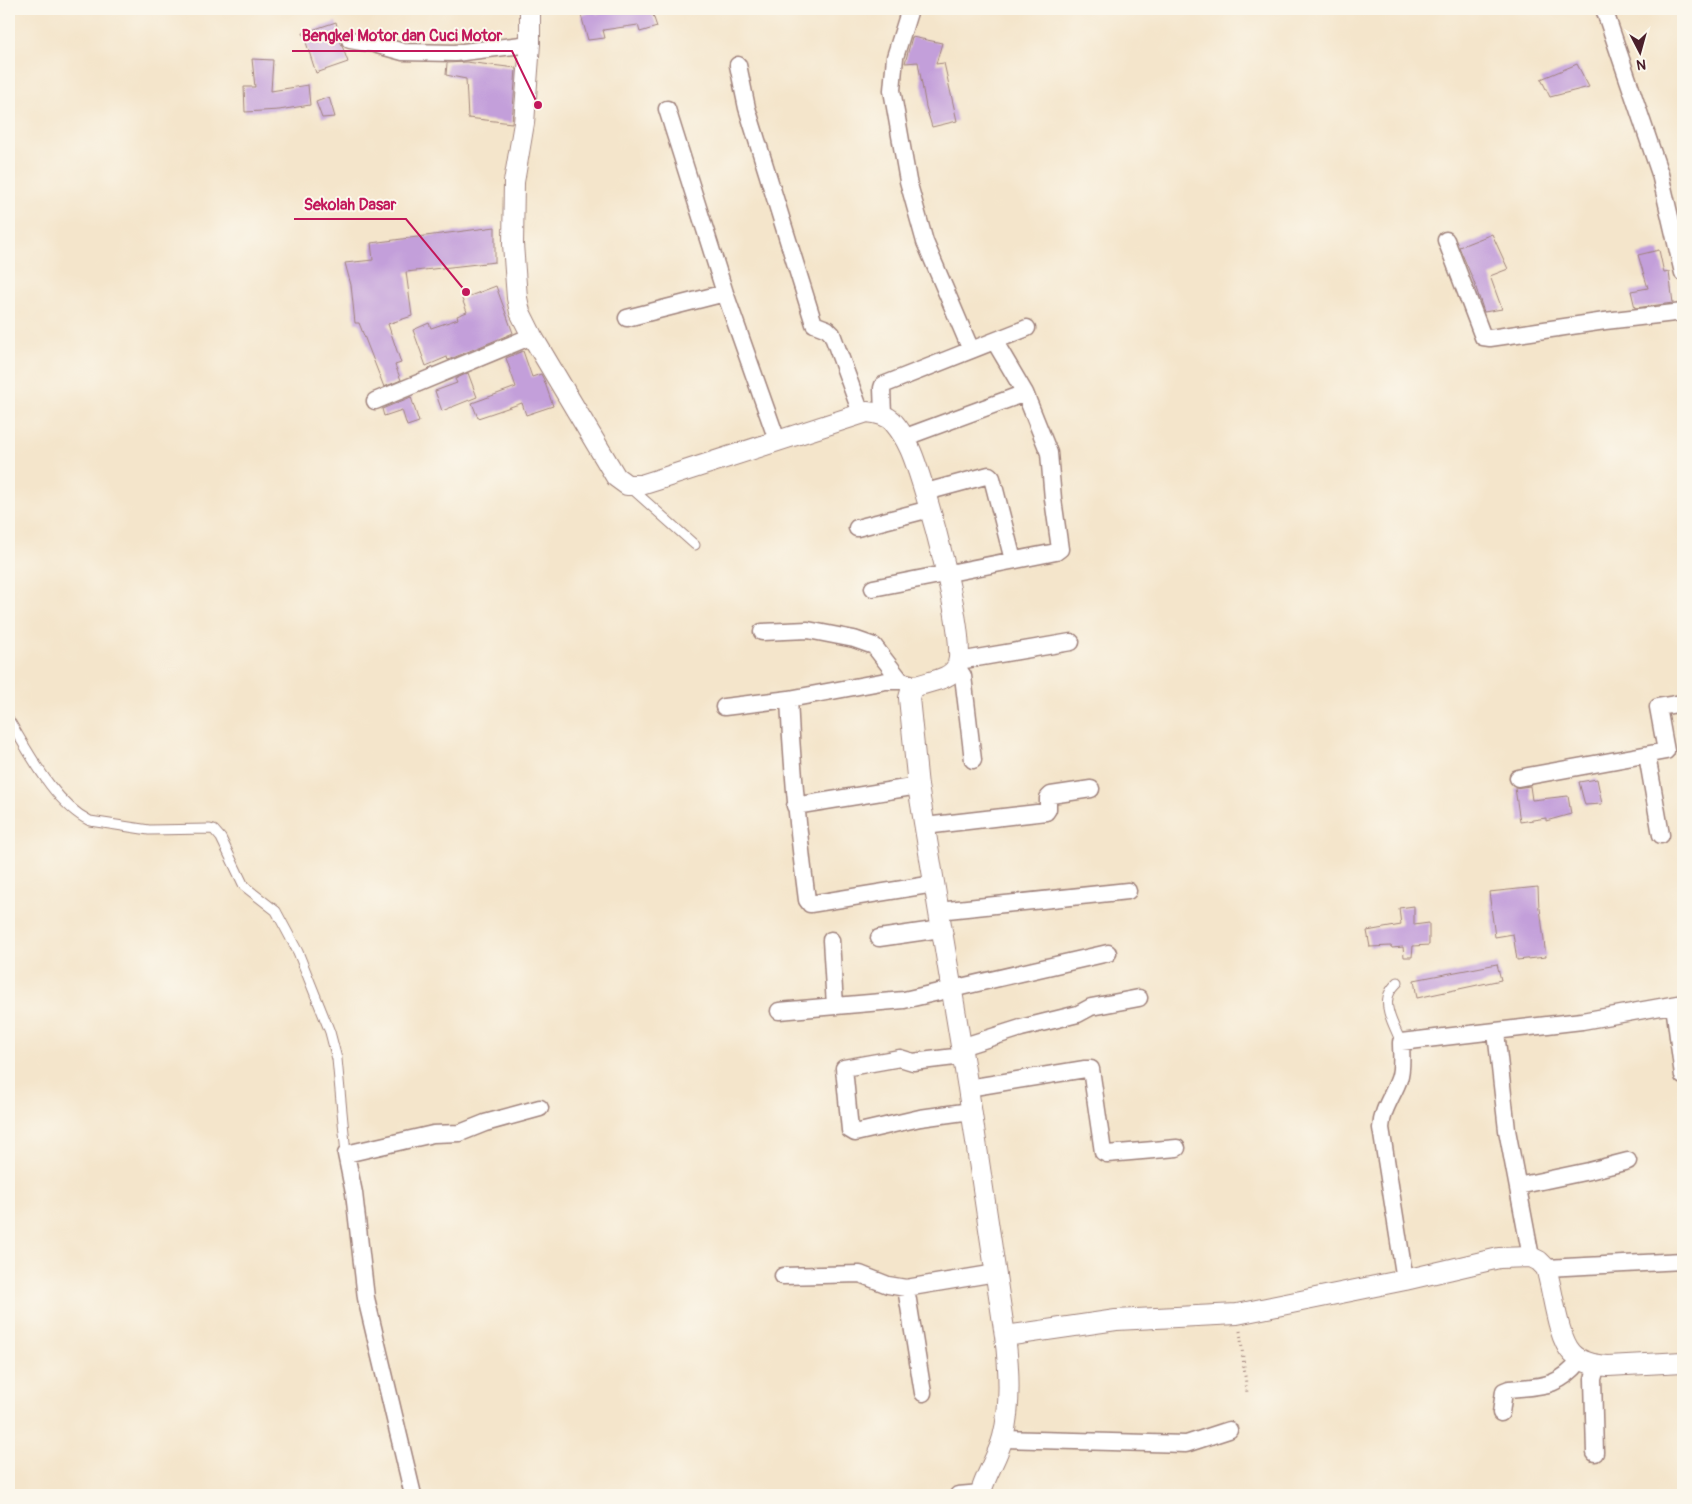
<svg xmlns="http://www.w3.org/2000/svg" width="1692" height="1504" viewBox="0 0 1692 1504" font-family="Pangolin,sans-serif">
<style>
.building{fill:#c39fda}
.lines{fill:none;stroke-linecap:round;stroke-linejoin:round}
.service-casing{stroke:#9f827b;stroke-width:11}
.minor-casing{stroke:#9f827b;stroke-width:19}
.tertiary-casing{stroke:#9f827b;stroke-width:22}
.path{stroke:#9f827b;stroke-width:3;stroke-dasharray:1 4;stroke-linecap:butt}
.service{stroke:#fff;stroke-width:9}
.minor{stroke:#fff;stroke-width:16}
.tertiary{stroke:#fff;stroke-width:20}
.leader{fill:none;stroke:#c2185b;stroke-width:2}
.callout-dot{fill:#c2185b;stroke:#fbf7ec;stroke-width:2}
.callout-label{font-size:16px;text-anchor:middle;font-weight:bold;fill:#c2185b;stroke:#fbf7ec;stroke-width:4;stroke-linejoin:round;paint-order:stroke}
</style>
<rect width="100%" height="100%" fill="#fbf7ec"/>
<filter id="ink" filterUnits="userSpaceOnUse"><feTurbulence type="fractalNoise" baseFrequency=".02" numOctaves="2"/><feDisplacementMap in="SourceGraphic" scale="10" xChannelSelector="R" yChannelSelector="G"/><feConvolveMatrix kernelMatrix="1 2 1 2 8 2 1 2 1" color-interpolation-filters="sRGB"/></filter>
<filter id="wash" filterUnits="userSpaceOnUse"><feTurbulence type="fractalNoise" baseFrequency=".0096" numOctaves="4" result="noise"/><feDisplacementMap in="SourceGraphic" scale="20" xChannelSelector="R" yChannelSelector="G"/><feGaussianBlur stdDeviation="1.12" result="paint"/><feColorMatrix in="noise" values="0 0 0 0 0 0 0 0 0 0 0 0 0 0 0 0 0 1.4 0 .05"/><feComposite in="paint" operator="in"/></filter>
<g filter="url(#wash)">
<rect width="100%" height="100%" fill="#f4e5cb"/>
<g id="blocks">
<path class="building" d="M 612,9 L 651,9 L 657,27 L 640,32 L 638,25 L 603,30 L 605,38 L 588,40 L 581,15 L 596,11 L 597,14 Z
M 336,22 L 341,43 L 348,62 L 316,73 L 303,33 Z
M 912,37 L 942,43 L 936,64 L 944,63 L 957,121 L 932,127 L 926,107 L 918,62 L 905,63 Z
M 252,59 L 273,60 L 271,91 L 308,85 L 310,105 L 279,110 L 245,112 L 244,87 L 255,87 Z
M 466,62 L 516,68 L 512,123 L 468,118 L 466,79 L 446,75 L 447,63 Z
M 1577,64 L 1589,87 L 1550,97 L 1541,79 Z
M 329,97 L 335,117 L 322,118 L 316,102 Z
M 495,227 L 495,262 L 406,272 L 412,316 L 388,324 L 401,363 L 395,365 L 401,380 L 384,387 L 359,323 L 355,323 L 351,285 L 345,263 L 373,260 L 371,243 Z
M 1492,234 L 1508,269 L 1490,276 L 1502,309 L 1484,312 L 1474,282 L 1459,247 Z
M 1659,250 L 1664,273 L 1669,272 L 1673,303 L 1635,308 L 1631,291 L 1648,288 L 1638,255 Z
M 496,286 L 513,333 L 448,360 L 447,357 L 426,366 L 413,330 L 429,323 L 431,328 L 458,319 L 457,316 L 467,312 L 462,299 Z
M 523,351 L 532,377 L 541,374 L 544,380 L 553,406 L 526,415 L 522,403 L 478,418 L 472,403 L 516,387 L 506,358 Z
M 468,373 L 477,397 L 442,411 L 435,391 L 457,383 L 455,379 Z
M 411,397 L 419,422 L 407,426 L 402,410 L 384,416 L 382,409 Z
M 1597,779 L 1602,804 L 1585,805 L 1579,782 Z
M 1530,786 L 1532,800 L 1568,796 L 1571,814 L 1546,821 L 1546,818 L 1520,822 L 1515,788 Z
M 1538,887 L 1539,909 L 1540,908 L 1546,957 L 1517,960 L 1513,934 L 1495,937 L 1489,892 Z
M 1414,906 L 1414,925 L 1429,923 L 1429,945 L 1413,946 L 1412,957 L 1404,957 L 1403,947 L 1392,948 L 1391,946 L 1370,947 L 1367,931 L 1401,925 L 1399,908 Z
M 1497,964 L 1501,980 L 1417,998 L 1414,980 Z"/>
</g>
</g>
<g filter="url(#ink)">
<use href="#blocks" fill-opacity="0" stroke="#9f827b" stroke-width="1"/>
<g class="lines">
<defs>
<path id="service" d="M 631,488 L 695,545
M 9,720 C 30,754 54,803 90,821 L 149,830 L 210,829 L 214,830 L 221,838 L 244,886 L 276,911 L 298,952 L 330,1032 L 337,1059 L 346,1154
M 1398,982 C 1395,985 1392,988 1390,992 C 1382,1006 1395,1028 1401,1042"/>
<path id="minor" d="M 910,9 L 895,57 L 892,90 L 908,181 L 925,242 L 971,350
M 1604,9 L 1660,174 L 1683,273
M 350,40 L 374,44 L 403,52 L 455,53 L 530,44
M 738,65 L 747,108 L 814,324 L 827,329 L 832,334 L 861,413
M 667,109 L 725,293 L 777,440
M 1446,240 L 1483,337 L 1490,338 L 1605,321 L 1683,312
M 627,318 L 725,293
M 375,401 L 532,336
M 883,415 L 882,388 L 883,385 L 1027,328
M 903,438 L 1025,393
M 926,492 L 989,475 L 992,478 L 1013,560
M 857,528 L 930,509
M 873,588 L 1056,552 L 1060,549 L 1053,499 L 1049,453 L 1025,393 L 995,342
M 762,632 L 808,630 L 854,639 L 874,646 L 901,681
M 959,661 L 1071,642
M 957,667 L 963,676 L 973,760
M 789,699 C 792,768 798,832 807,900 L 810,904 L 934,884
M 724,707 L 789,699 L 886,681 L 901,681 L 918,685
M 1647,755 L 1661,835
M 1518,778 L 1666,751 L 1658,707 L 1683,703
M 795,806 L 918,786
M 925,826 L 1046,812 L 1048,809 L 1048,798 L 1051,795 L 1091,789
M 938,911 L 1128,891
M 879,938 L 941,929
M 831,940 L 835,1006
M 1674,1005 L 1683,1076
M 779,1011 L 904,1000 L 1108,953
M 1496,1032 L 1507,1130 L 1531,1257
M 961,1047 L 1021,1028 L 1078,1014 L 1091,1007 L 1139,998
M 963,1056 L 913,1062 L 900,1058 L 844,1068 L 850,1130 L 855,1133 L 920,1118 L 971,1111
M 968,1088 L 1085,1069 L 1091,1069 L 1103,1152 L 1107,1154 L 1177,1148
M 1518,1186 L 1589,1171 L 1628,1161
M 1546,1268 L 1683,1261
M 783,1276 L 860,1274 L 888,1285 L 906,1288 L 996,1273
M 1405,1280 L 1381,1128 C 1382,1109 1393,1096 1399,1079 C 1403,1068 1401,1053 1401,1042 L 1582,1021 L 1683,1003
M 906,1288 L 923,1393
M 1501,1413 L 1504,1391 L 1509,1389 C 1542,1386 1558,1388 1581,1360
M 1003,1439 L 1186,1444 L 1229,1430
M 1595,1453 L 1593,1379 L 1597,1365
M 413,1495 L 366,1298 L 354,1193 L 346,1154 L 433,1134 L 460,1133 L 485,1123 L 540,1108
M 958,1495 L 981,1493"/>
<path id="tertiary" d="M 530,9 L 530,44 L 524,123 L 514,182 L 513,244 L 517,298 L 520,312 L 532,336 L 616,477 L 627,485 L 641,485 L 657,480 L 867,412 C 877,413 888,415 894,423 C 900,430 906,440 910,449 C 924,480 969,640 957,666 C 950,681 927,681 914,687 L 911,691 L 909,698 L 918,786 L 968,1088 L 1005,1336 L 1116,1320 L 1237,1314 L 1405,1280 L 1499,1258 L 1531,1257 L 1539,1261 L 1546,1268 C 1553,1290 1557,1337 1572,1353 C 1581,1363 1595,1365 1608,1366 L 1683,1362
M 980,1495 C 985,1475 998,1457 1003,1437 C 1011,1406 1009,1367 1005,1336"/>
</defs>
<use href="#service" class="service-casing"/>
<use href="#minor" class="minor-casing"/>
<use href="#tertiary" class="tertiary-casing"/>
<path class="path" d="M 1240,1331 L 1247,1393"/>
<use href="#service" class="service"/>
<use href="#minor" class="minor"/>
<use href="#tertiary" class="tertiary"/>
</g>
</g>
<path class="leader" d="M538 105L512 51H292M466 292L406 219H294"/>
<g class="callout-dot">
<circle cx="538" cy="105" r="5"/>
<circle cx="466" cy="292" r="5"/>
</g>
<g class="callout-label">
<text x="402" y="41">Bengkel Motor dan Cuci Motor</text>
<text x="350" y="210">Sekolah Dasar</text>
</g>
<rect width="1692" height="1504" fill="none" stroke="#fbf7ec" stroke-width="30"/>
<g transform="translate(1640 52) rotate(174)" stroke="#fbf7ec" stroke-width="4" paint-order="stroke">
<path d="M0-4L9 19L0 12L-9 19Z" fill="#4a1f2b"/>
<text y="-8" font-size="14" font-weight="bold" text-anchor="middle" fill="#4a1f2b">N</text>
</g>
</svg>
